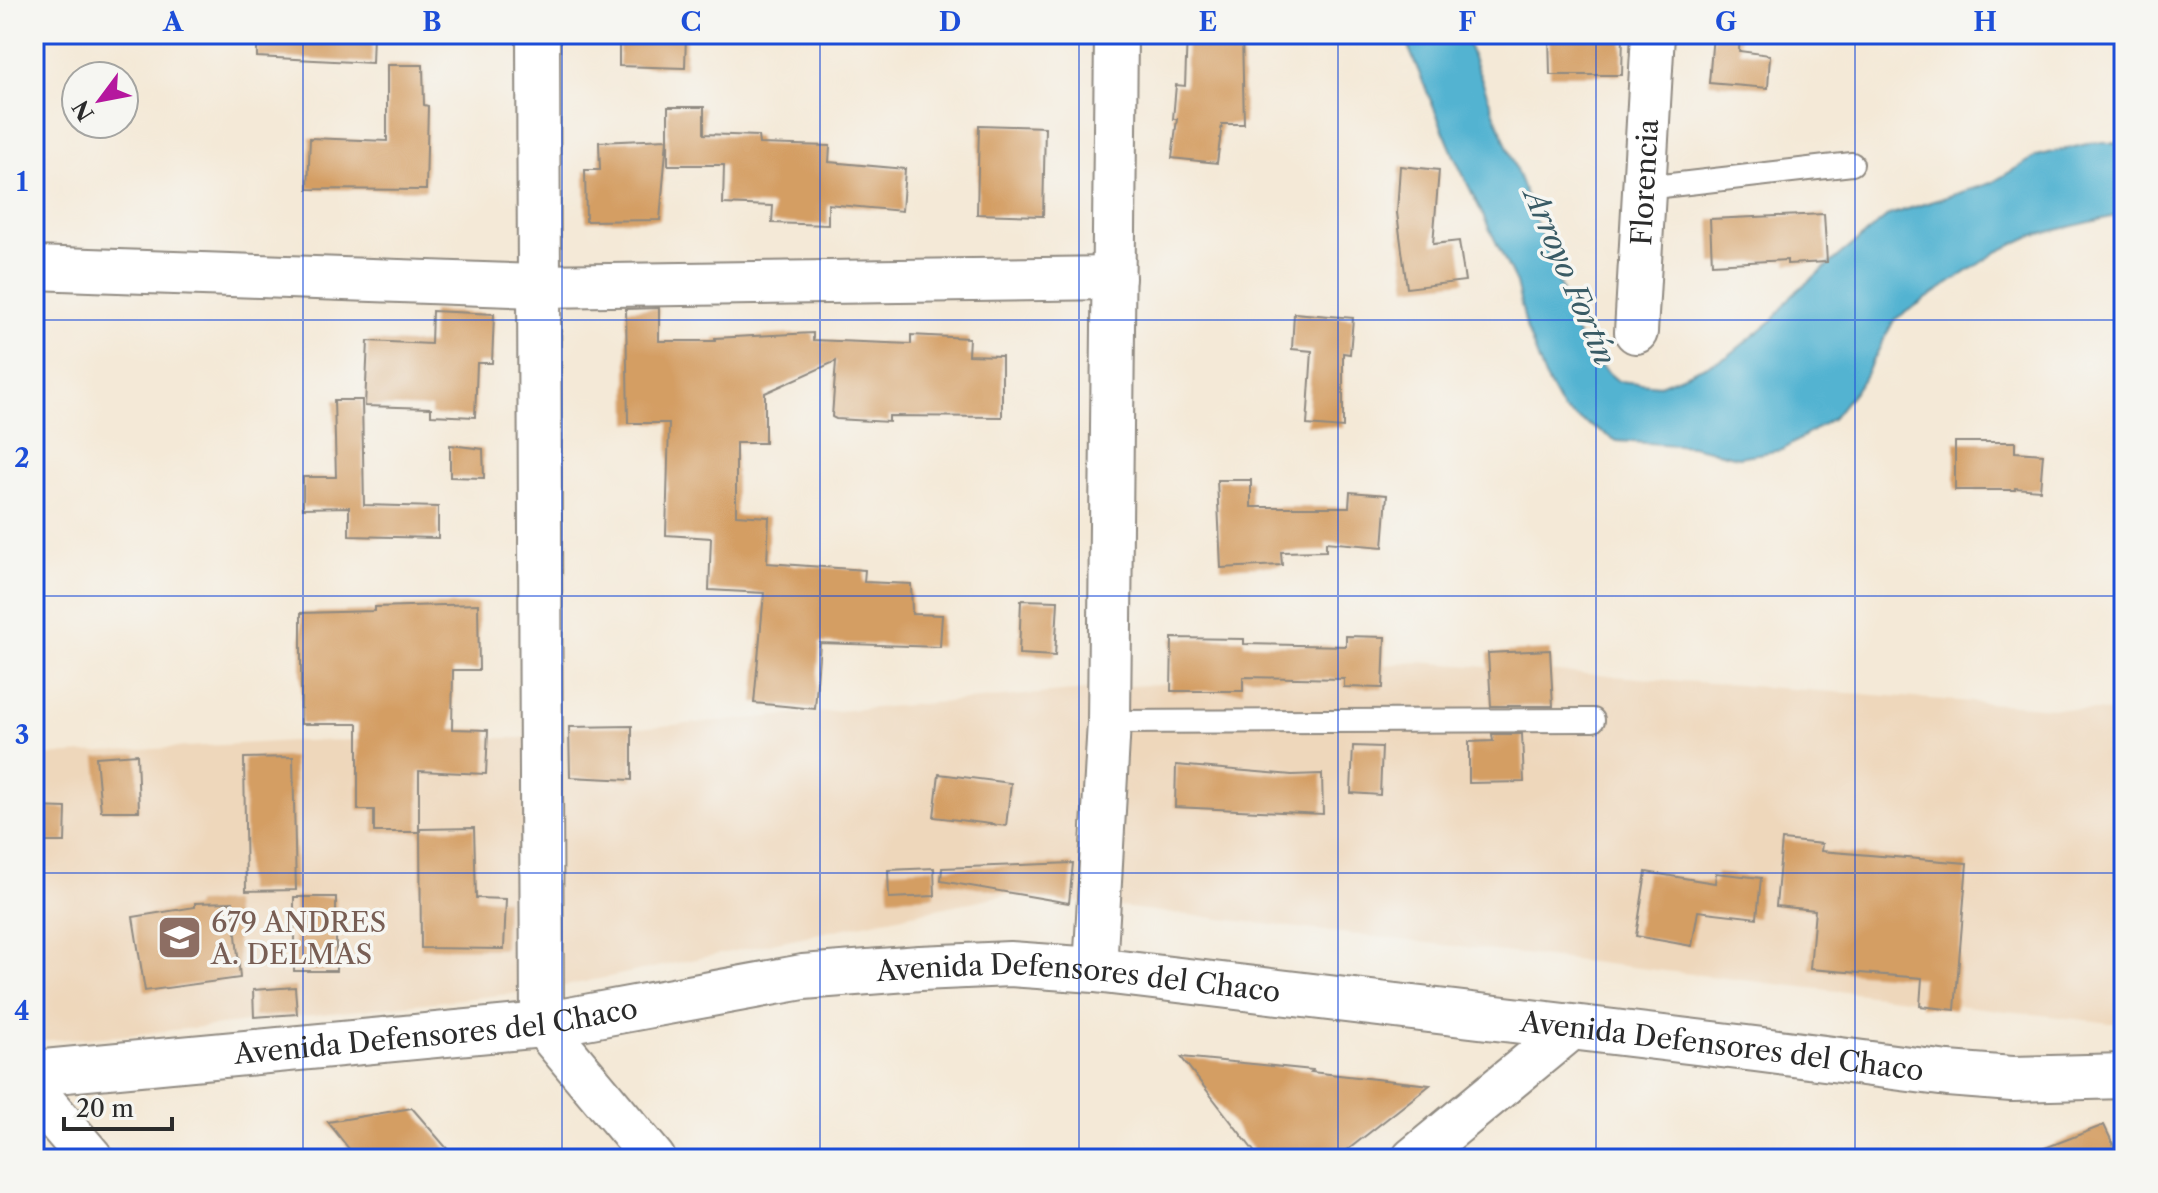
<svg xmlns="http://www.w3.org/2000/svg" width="2158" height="1193" viewBox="0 0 2158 1193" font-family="'Libre Caslon Text',serif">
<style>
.built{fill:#eed7bb}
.water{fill:#53b3d1;stroke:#3f6f7e;stroke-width:2}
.building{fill:#d49e64}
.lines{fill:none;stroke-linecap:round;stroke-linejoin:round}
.service-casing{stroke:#908a81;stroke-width:26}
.minor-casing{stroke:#908a81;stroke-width:46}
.tertiary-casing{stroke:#908a81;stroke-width:48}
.secondary-casing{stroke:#908a81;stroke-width:48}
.service{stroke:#fff;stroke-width:22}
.minor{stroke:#fff;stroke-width:42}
.tertiary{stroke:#fff;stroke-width:44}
.secondary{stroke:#fff;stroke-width:44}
.grid{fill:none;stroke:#1d4ed8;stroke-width:2;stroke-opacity:0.55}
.labels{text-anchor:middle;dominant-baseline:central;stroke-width:7;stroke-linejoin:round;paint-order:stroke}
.street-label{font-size:28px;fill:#2b2b2b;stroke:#f6f6f2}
.education-label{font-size:28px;fill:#785e54;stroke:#f6f6f2;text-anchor:start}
.water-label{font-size:30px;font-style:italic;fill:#395b65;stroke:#f6f6f2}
.neatline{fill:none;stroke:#1d4ed8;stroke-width:3}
.grid-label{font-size:26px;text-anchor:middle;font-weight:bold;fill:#1d4ed8}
</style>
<rect width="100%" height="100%" fill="#f6f6f2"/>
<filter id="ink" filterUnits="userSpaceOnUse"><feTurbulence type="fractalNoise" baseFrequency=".0125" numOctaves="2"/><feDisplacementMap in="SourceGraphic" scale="16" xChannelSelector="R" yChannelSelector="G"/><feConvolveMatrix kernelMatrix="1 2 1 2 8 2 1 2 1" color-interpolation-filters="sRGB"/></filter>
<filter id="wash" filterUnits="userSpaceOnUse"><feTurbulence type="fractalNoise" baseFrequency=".006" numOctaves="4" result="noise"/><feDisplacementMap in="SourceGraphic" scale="32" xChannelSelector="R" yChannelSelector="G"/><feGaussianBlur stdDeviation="1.8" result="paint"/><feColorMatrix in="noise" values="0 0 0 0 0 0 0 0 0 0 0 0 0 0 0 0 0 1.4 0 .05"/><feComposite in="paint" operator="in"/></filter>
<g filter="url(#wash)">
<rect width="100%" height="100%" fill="#f4e9d7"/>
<path class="built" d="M 1418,662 L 2124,713 L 2124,1022 L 2110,1023 L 1009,894 L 546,990 L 118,1036 L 34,1041 L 34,756 L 291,741 L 519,738 Z"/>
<path class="water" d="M 1403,34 L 1464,34 L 1542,237 L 1584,352 L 1618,381 L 1660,385 L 1727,357 L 1774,319 L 1792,295 L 1889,215 L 1991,183 L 2037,156 L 2091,143 L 2124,143 L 2124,214 L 2031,236 L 1997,252 L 1894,320 L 1863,380 L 1833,418 L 1782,450 L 1738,457 L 1692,446 L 1617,441 L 1563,410 L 1545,377 L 1527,330 L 1516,283 L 1454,156 Z"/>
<g id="blocks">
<path class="building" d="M 257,34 L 373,34 L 372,63 L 257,57 Z
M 619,34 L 686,34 L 685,68 L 619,66 Z
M 1187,34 L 1242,34 L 1244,124 L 1222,124 L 1217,163 L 1172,158 L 1177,119 L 1173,119 L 1176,85 L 1185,86 Z
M 1549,34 L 1623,34 L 1622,75 L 1550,75 Z
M 1713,34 L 1740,34 L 1739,51 L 1770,55 L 1768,88 L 1709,83 Z
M 387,65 L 423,65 L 424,105 L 428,106 L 426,190 L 308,189 L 310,138 L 387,141 Z
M 668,107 L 704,107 L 704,134 L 758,136 L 759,144 L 830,146 L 829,162 L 905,169 L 902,211 L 828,204 L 828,225 L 772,223 L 773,206 L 723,204 L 724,165 L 668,165 Z
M 979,125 L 1045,127 L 1043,216 L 977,214 Z
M 667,139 L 660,220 L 586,221 L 585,170 L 600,170 L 599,142 Z
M 1400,166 L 1439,170 L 1433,244 L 1459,241 L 1465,281 L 1407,288 L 1397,213 Z
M 1824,214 L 1827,262 L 1787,264 L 1787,260 L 1712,264 L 1710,219 Z
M 659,308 L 659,341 L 715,341 L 715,338 L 813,333 L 813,340 L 911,344 L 911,335 L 969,338 L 968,355 L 1002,356 L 1002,417 L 889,416 L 889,422 L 836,419 L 832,417 L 836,361 L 765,393 L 765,443 L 736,443 L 736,515 L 769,517 L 767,563 L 865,570 L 864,582 L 911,584 L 912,614 L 942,615 L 940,647 L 820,643 L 815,709 L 754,703 L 764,593 L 709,590 L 711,538 L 666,535 L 669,423 L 628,423 L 626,309 Z
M 432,311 L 494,314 L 492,363 L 477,363 L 475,417 L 431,415 L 431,408 L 365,406 L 368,341 L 431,344 Z
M 1294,313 L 1353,318 L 1350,354 L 1343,353 L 1343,428 L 1307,425 L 1312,351 L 1292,349 Z
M 334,400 L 362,400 L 364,505 L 438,507 L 438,538 L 349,536 L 349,507 L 303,508 L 303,477 L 336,477 Z
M 1955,442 L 2015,442 L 2015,452 L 2043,454 L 2040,490 L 2015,488 L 2015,490 L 1955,490 Z
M 450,445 L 483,449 L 484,478 L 450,477 Z
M 1217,480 L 1251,480 L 1251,507 L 1349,507 L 1350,492 L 1387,495 L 1383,547 L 1326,542 L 1326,551 L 1281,552 L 1282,565 L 1221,568 Z
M 1021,600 L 1058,601 L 1055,656 L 1019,654 Z
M 478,604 L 479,670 L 453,670 L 452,729 L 488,730 L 486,774 L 419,771 L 419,832 L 374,832 L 374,810 L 358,810 L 358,724 L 301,724 L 301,613 L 375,611 L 375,607 Z
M 1346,636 L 1385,637 L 1383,688 L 1344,687 L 1344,679 L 1243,677 L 1243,691 L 1171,691 L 1172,638 L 1244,639 L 1244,644 L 1346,646 Z
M 1550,650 L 1553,706 L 1491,706 L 1488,653 Z
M 632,726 L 632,780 L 570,777 L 569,727 Z
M 1492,734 L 1522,734 L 1524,782 L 1469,783 L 1469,742 L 1493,741 Z
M 1353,746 L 1382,747 L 1380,795 L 1351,793 Z
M 137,754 L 139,811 L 101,811 L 96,757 Z
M 293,757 L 296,890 L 246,891 L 244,758 Z
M 1176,765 L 1292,775 L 1322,774 L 1323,814 L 1175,807 Z
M 939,774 L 1011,783 L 1006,826 L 934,817 Z
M 35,807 L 66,808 L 65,842 L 35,842 Z
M 474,828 L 476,898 L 506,899 L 504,949 L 421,948 L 420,829 Z
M 1782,840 L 1822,844 L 1821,851 L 1967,863 L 1955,1010 L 1920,1006 L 1922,978 L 1810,969 L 1815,910 L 1776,906 Z
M 1073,863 L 1069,903 L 941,881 L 942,868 Z
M 934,868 L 935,896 L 889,898 L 888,870 Z
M 1646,872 L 1715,883 L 1716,873 L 1761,878 L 1757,918 L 1698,911 L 1692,946 L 1636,936 Z
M 294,897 L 336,897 L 336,971 L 294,971 Z
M 233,902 L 240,978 L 145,991 L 133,917 L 195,907 L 195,903 Z
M 295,987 L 297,1014 L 254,1017 L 253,990 Z
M 1181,1057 L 1313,1070 L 1311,1072 L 1430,1085 L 1336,1159 L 1260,1159 Z
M 412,1108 L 456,1159 L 357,1159 L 328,1122 Z
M 2104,1125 L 2120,1159 L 2022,1159 L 2022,1157 Z"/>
</g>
</g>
<g filter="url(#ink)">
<use href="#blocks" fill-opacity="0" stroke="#908a81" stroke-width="2"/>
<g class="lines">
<defs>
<path id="service" d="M 1645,188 L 1852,164
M 1109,722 L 1593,720"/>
<g id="minor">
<path d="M 538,34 L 542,1025 L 654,1159"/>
<path d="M 34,268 L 537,286 L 1114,278"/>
<path id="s1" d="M 1636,332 L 1653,34"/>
<path d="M 1095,970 L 1109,722 L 1116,34"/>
<path d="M 1413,1159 L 1573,1027"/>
</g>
<path id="tertiary" d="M 34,1092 L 91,1159"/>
<g id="secondary">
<path id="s2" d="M 34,1073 L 542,1025 L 803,977 L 920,968 L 1010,964 L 1095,970 L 1755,1049 L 1948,1074 L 2012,1079 L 2124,1076"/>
</g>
</defs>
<use href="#service" class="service-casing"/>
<use href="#minor" class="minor-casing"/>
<use href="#tertiary" class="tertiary-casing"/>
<use href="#secondary" class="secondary-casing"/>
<use href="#service" class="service"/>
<use href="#minor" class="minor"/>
<use href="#tertiary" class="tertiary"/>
<use href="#secondary" class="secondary"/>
</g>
</g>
<path class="grid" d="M 303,34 L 303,1159M 562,34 L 562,1159M 820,34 L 820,1159M 1079,34 L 1079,1159M 1338,34 L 1338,1159M 1596,34 L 1596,1159M 1855,34 L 1855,1159M 34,320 L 2124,320M 34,596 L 2124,596M 34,873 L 2124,873"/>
<defs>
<symbol id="school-square" viewBox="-11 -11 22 22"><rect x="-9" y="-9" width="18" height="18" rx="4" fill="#8d6e63" stroke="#f6f6f2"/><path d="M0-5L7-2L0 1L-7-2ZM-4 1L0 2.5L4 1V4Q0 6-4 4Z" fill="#fff"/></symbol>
</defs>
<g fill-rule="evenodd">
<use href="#school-square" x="154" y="912" width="51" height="51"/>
</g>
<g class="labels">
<g class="street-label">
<text stroke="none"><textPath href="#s1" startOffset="150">Florencia</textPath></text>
<text stroke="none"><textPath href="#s2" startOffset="1052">Avenida Defensores del Chaco</textPath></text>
<text stroke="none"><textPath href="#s2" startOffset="404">Avenida Defensores del Chaco</textPath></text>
<text stroke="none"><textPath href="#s2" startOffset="1700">Avenida Defensores del Chaco</textPath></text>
</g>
<g class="education-label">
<text x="211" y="922">679 ANDRES<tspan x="211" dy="32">A. DELMAS</tspan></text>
</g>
<g class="water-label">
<text transform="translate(1570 277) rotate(67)">Arroyo Fortín</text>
</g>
</g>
<rect width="2158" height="1193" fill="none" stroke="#f6f6f2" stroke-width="88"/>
<g transform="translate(100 100) rotate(238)"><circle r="38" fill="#f6f6f2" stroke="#a5a5a2" stroke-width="2"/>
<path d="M0-6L14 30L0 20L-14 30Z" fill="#b5179e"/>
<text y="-12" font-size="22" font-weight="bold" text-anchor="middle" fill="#2b2b2b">N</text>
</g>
<path d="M64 1117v12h108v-12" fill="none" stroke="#2b2b2b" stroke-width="4"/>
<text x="76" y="1117" font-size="24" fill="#2b2b2b" stroke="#f6f6f2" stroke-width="6" paint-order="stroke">20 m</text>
<rect x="44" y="44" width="2070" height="1105" class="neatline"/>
<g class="grid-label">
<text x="173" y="31">A</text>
<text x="432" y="31">B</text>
<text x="691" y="31">C</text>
<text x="950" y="31">D</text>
<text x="1208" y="31">E</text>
<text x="1467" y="31">F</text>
<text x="1726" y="31">G</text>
<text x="1985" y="31">H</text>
<text x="22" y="191">1</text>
<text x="22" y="467">2</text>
<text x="22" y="744">3</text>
<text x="22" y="1020">4</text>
</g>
</svg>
